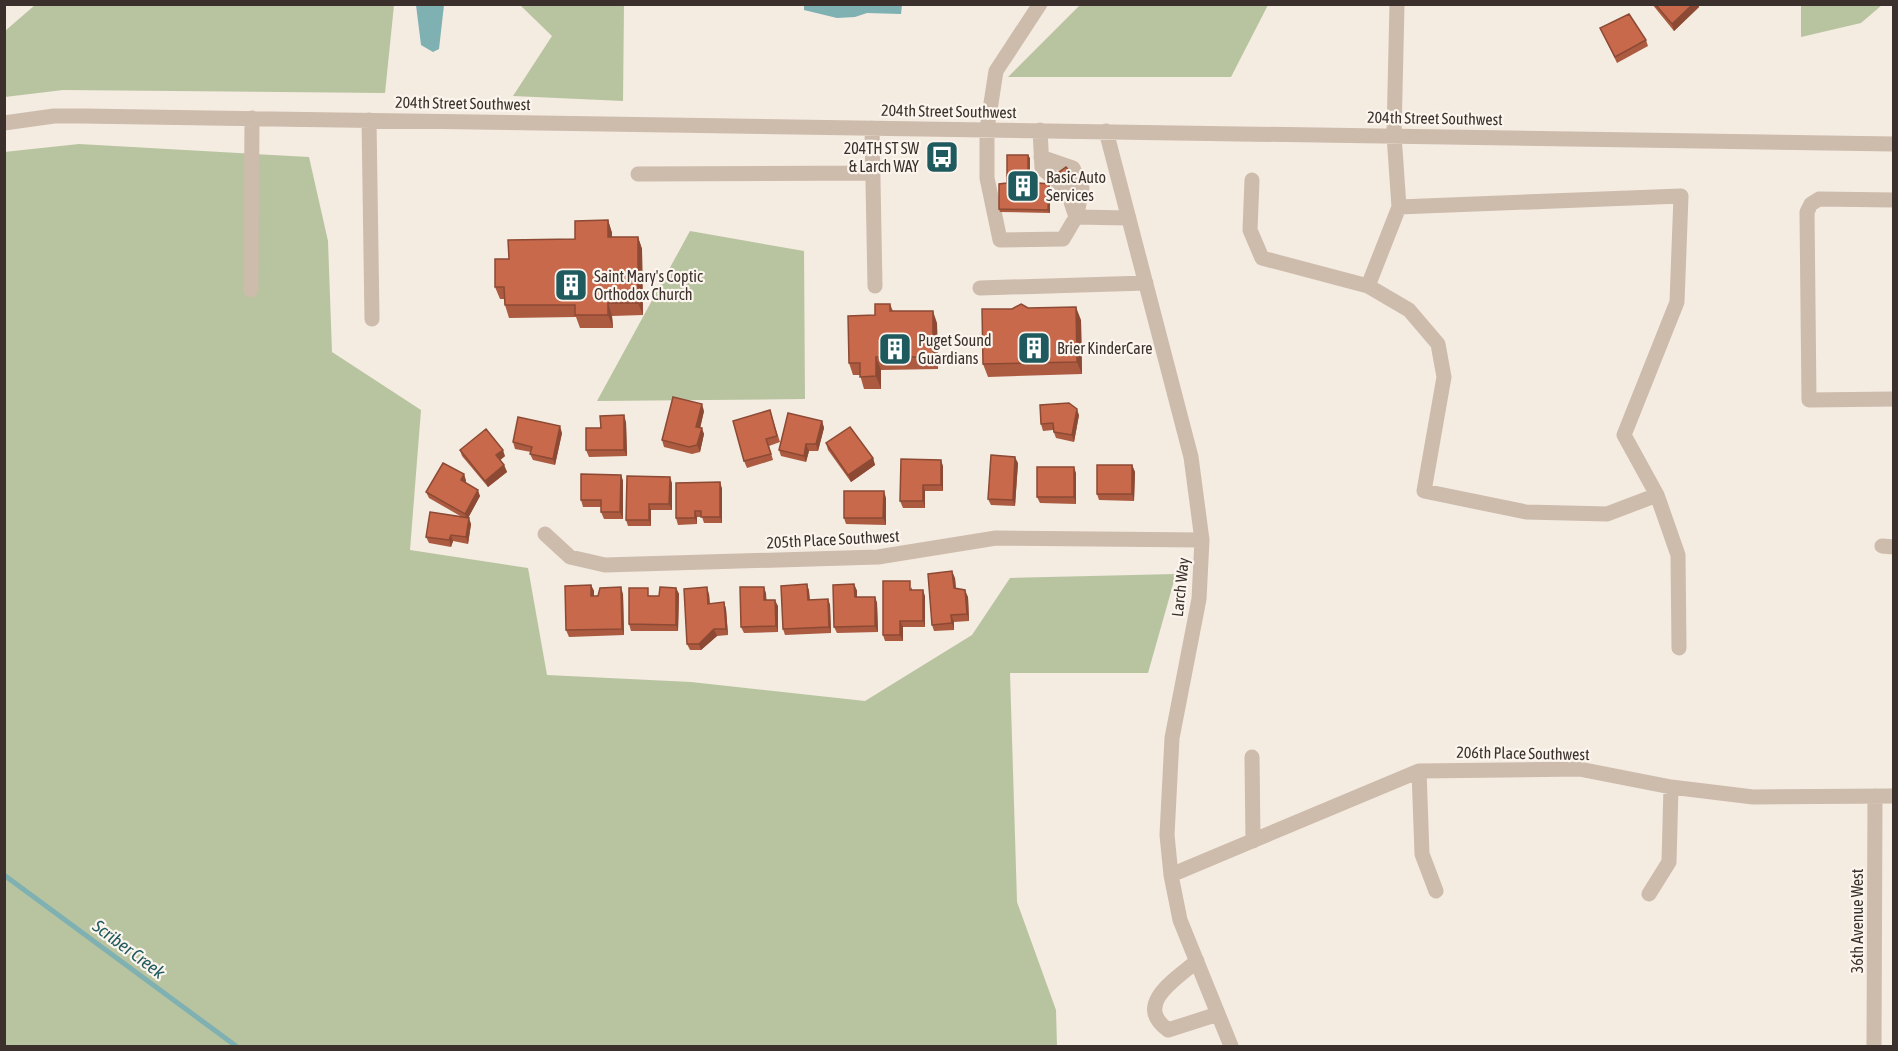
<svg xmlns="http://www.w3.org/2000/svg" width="1898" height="1051" viewBox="0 0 1898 1051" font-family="'Asap Condensed',sans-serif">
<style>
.green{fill:#b8c4a0}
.water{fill:#7fb0b2}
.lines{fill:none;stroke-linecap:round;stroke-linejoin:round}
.stream{stroke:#7fb0b2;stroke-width:5}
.minor{stroke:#cdbbac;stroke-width:15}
.wall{fill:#ac5a40}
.shaded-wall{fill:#8c4a34}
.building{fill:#c8694b;stroke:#8c4a34;stroke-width:1.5}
.labels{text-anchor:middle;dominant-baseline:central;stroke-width:4.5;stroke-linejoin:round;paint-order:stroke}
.street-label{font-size:16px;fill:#3b302b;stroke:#fbf5ee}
.poi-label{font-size:16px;fill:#3b302b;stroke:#fbf5ee;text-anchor:start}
.water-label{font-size:18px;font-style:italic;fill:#1f5a5e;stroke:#fbf5ee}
</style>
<rect width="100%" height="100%" fill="#f4ebe1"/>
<path class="green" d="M 1081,4 L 1268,4 L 1268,5 L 1231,77 L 1008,77 Z
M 35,5 L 394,5 L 385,93 L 63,90 L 5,97 L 5,31 Z
M 520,5 L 624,5 L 623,101 L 513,96 L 552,36 Z
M 1801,5 L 1801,4 L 1882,5 L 1861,23 L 1801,37 Z
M 79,144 L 309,157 L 328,241 L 332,352 L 421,410 L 410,550 L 528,568 L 547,675 L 691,682 L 865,701 L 972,635 L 1010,578 L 1176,574 L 1148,673 L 1010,673 L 1017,902 L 1056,1010 L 1057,1046 L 5,1046 L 4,152 Z
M 690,231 L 804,251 L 805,399 L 597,401 Z"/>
<path class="water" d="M 416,5 L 444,5 L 439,49 L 433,52 L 421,45 Z
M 804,5 L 804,4 L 902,5 L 901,14 L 867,13 L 855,17 L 837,18 L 804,10 Z"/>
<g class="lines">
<path class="stream" d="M 4,875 L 236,1046"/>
<path class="minor" d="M 1040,4 L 996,71 L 987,129 L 987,178 L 1000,240 L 1063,239 L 1076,217 L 1129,218
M 1397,4 L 1394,135 L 1399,207 L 1681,196 L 1677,302 L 1624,435 L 1657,495 L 1678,555 L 1679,648
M 369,120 L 372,319
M 4,123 L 54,116 L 83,116 L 1894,144
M 872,128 L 875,286
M 1040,130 L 1042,168 L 1067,190 L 1076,217
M 1106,131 L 1191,457 L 1202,540 L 1199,599 L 1172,738 L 1167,835 L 1171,875 L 1180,920 L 1231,1046
M 1041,157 L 1073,168 L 1082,188 L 1077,214
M 638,174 L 873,173
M 1252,180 L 1250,230 L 1262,258 L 1368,286 L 1409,310 L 1438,344 L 1444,377 L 1424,491 L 1526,512 L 1607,514 L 1657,495
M 1894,200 L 1819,199 L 1811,204 L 1807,212 L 1809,400 L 1894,399
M 1368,286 L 1399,207
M 980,288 L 1146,283
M 251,290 L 252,118
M 545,534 L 570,557 L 605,565 L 878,557 L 996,538 L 1202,540
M 1882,546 L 1894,547
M 1252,757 L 1253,841
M 1419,771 L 1422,854 L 1436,891
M 1171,875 L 1419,771 L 1579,769 L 1671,787 L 1753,797 L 1894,796
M 1649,894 L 1669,862 L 1671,787
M 1197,961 C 1176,979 1133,1004 1168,1030 L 1218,1014
M 1874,1046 L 1875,796"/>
</g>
<path class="wall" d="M 1652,4 L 1698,4 L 1699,7 L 1674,31 Z
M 1600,28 L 1646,40 L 1648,46 L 1617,63 Z
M 1030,158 L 1030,182 L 1050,187 L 1050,213 L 1000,212 L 999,209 Z
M 608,220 L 612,233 L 612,237 L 638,237 L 642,249 L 643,315 L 612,316 L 613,328 L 580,328 L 576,317 L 509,318 L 505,305 L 504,299 L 500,299 L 495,287 L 509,259 L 575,239 Z
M 890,304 L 893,311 L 937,323 L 938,369 L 881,370 L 881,389 L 864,389 L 860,375 L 853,375 L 849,363 L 875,315 Z
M 1028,308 L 1081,320 L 1082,374 L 988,377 L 983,364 Z
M 704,411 L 700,428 L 704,434 L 700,452 L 692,454 L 664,447 L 662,440 Z
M 1079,415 L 1074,442 L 1056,438 L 1053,430 L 1043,431 L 1041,424 Z
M 772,417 L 780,442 L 769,446 L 773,460 L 747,468 L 744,461 Z
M 822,421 L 824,428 L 818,451 L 809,451 L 806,462 L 781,456 L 779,450 Z
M 626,422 L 627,456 L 589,457 L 586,450 L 601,428 Z
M 562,433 L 555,465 L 533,460 L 530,454 L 531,452 L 515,449 L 513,442 Z
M 826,443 L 873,458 L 875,465 L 851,482 L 828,450 Z
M 460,450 L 505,456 L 500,460 L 504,465 L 507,472 L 488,487 L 462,456 Z
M 1018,463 L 1015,506 L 991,505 L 988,499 Z
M 1132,465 L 1135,472 L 1134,501 L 1099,500 L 1097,494 Z
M 943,466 L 943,491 L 925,491 L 925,508 L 903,508 L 900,501 Z
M 1076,473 L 1076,504 L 1040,503 L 1037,497 Z
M 464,474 L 466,481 L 465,483 L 480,496 L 468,518 L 471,524 L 468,544 L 453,541 L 451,547 L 429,543 L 426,537 L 462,517 L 429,498 L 426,492 Z
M 621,475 L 623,481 L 623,519 L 604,519 L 601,512 L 601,507 L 583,507 L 581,500 Z
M 720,482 L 722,489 L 722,523 L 704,523 L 702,517 L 697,517 L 697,524 L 678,525 L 676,518 Z
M 672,483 L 672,510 L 651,510 L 651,526 L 628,526 L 626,520 Z
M 886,498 L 886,525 L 846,524 L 844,518 Z
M 955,578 L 956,588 L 968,597 L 969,621 L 954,622 L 954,630 L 934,631 L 932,625 Z
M 807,584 L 809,591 L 810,600 L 828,599 L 830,605 L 831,633 L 785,635 L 783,629 Z
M 854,584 L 857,591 L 857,597 L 875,597 L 877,603 L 878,632 L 837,633 L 834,627 Z
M 591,585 L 594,591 L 594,596 L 623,594 L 624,635 L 569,637 L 566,630 Z
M 912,587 L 912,590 L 925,596 L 925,627 L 903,627 L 903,641 L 885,641 L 883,635 Z
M 676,588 L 679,594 L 678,631 L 631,631 L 629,624 L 651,595 L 651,596 L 659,596 Z
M 766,593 L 766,600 L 778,606 L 778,632 L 744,633 L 741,627 Z
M 709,594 L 710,604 L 724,602 L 726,609 L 728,635 L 717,636 L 701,650 L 690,650 L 687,644 Z"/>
<path class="shaded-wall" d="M 1693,4 L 1698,4 L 1699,7 L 1674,31 L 1672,24 Z
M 1028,155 L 1030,158 L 1030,185 L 1028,182 Z
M 1072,174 L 1073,178 L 1065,185 L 1064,181 Z
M 1049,184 L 1050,187 L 1050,213 L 1048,210 Z
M 608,220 L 612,233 L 612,250 L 608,237 Z
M 638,237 L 642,249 L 643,315 L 638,303 Z
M 608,303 L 612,316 L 613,328 L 608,315 Z
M 1076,307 L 1081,320 L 1082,374 L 1077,362 Z
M 933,311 L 937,323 L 938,369 L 933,357 Z
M 876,357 L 881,370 L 881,389 L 876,376 Z
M 702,404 L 704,411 L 699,433 L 696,427 Z
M 1077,409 L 1079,415 L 1074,442 L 1072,435 Z
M 624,415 L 626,422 L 627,456 L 624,450 Z
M 822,421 L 824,428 L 818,451 L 816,444 Z
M 560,426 L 562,433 L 555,465 L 553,459 Z
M 702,428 L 704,434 L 700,452 L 697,445 Z
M 806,444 L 809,451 L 806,462 L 804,456 Z
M 503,450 L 505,456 L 498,462 L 496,455 Z
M 1015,457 L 1018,463 L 1015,506 L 1013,500 Z
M 873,458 L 875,465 L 851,482 L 848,475 Z
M 941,460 L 943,466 L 943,491 L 941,485 Z
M 504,465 L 507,472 L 488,487 L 485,481 Z
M 1132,465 L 1135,472 L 1134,501 L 1132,494 Z
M 1074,467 L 1076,473 L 1076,504 L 1074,497 Z
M 464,474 L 466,481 L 463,486 L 461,480 Z
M 621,475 L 623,481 L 623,519 L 620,512 Z
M 670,477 L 672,483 L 672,510 L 669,504 Z
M 720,482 L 722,489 L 722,523 L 720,517 Z
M 923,485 L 925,491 L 925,508 L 923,501 Z
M 478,490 L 480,496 L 467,520 L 465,514 Z
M 884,491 L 886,498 L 886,525 L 883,518 Z
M 649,504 L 651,510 L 651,526 L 649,520 Z
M 695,511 L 697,517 L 697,524 L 695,518 Z
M 469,518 L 471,524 L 468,544 L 466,537 Z
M 451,535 L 453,541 L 451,547 L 449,540 Z
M 952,571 L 955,578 L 956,594 L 954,588 Z
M 807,584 L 809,591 L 810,606 L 808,600 Z
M 854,584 L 857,591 L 857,604 L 855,597 Z
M 591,585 L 594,591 L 594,603 L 591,596 Z
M 621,587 L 623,594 L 624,635 L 622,629 Z
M 707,587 L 709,594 L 710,610 L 708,604 Z
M 764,587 L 766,593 L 767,607 L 764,600 Z
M 676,588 L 679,594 L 678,631 L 676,625 Z
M 923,590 L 925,596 L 925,627 L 923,621 Z
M 965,590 L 968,597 L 969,621 L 967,614 Z
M 875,597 L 877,603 L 878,632 L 875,626 Z
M 828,599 L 830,605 L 831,633 L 829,627 Z
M 775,600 L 778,606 L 778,632 L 776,626 Z
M 724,602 L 726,609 L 728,635 L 726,629 Z
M 951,615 L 954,622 L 954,630 L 952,623 Z
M 900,621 L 903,627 L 903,641 L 900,635 Z
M 714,629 L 717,636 L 701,650 L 699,644 Z"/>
<path class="building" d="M 1655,4 L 1693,4 L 1672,24 Z
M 1629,14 L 1646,40 L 1615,57 L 1600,28 Z
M 1007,155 L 1028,155 L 1028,182 L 1049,184 L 1048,210 L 999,209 L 999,184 L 1007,183 Z
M 1066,167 L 1072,174 L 1064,181 L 1058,173 Z
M 608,220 L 608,237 L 638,237 L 638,303 L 608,303 L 608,315 L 575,315 L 575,305 L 505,305 L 504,287 L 495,287 L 495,259 L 509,259 L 508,240 L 575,239 L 575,221 Z
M 875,304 L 890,304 L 890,311 L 933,311 L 933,357 L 876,357 L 876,376 L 860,377 L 860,363 L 849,363 L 848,316 L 875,315 Z
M 1021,304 L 1028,308 L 1076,307 L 1077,362 L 983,364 L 982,309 L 1012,309 Z
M 673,397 L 702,404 L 696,427 L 702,428 L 697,445 L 689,447 L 662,440 Z
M 1069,403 L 1077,409 L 1072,435 L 1054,432 L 1053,423 L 1041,424 L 1040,405 Z
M 770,410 L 777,436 L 766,439 L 771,454 L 744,461 L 733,421 Z
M 788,413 L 822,421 L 816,444 L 806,444 L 804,456 L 779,450 Z
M 624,415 L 624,450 L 586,450 L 586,428 L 601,428 L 600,416 Z
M 518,417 L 560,426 L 553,459 L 530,454 L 532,447 L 513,442 Z
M 850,427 L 873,458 L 848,475 L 826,443 Z
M 486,429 L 503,450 L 496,455 L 504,465 L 485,481 L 460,450 Z
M 991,455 L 1015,457 L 1013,500 L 988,499 Z
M 901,459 L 941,460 L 941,485 L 923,485 L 923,501 L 900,501 Z
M 443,463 L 464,474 L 461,480 L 478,490 L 465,514 L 426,492 Z
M 1097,465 L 1132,465 L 1132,494 L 1097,494 Z
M 1037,467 L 1074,467 L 1074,497 L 1037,497 Z
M 581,474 L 621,475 L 620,512 L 601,512 L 601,500 L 581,500 Z
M 627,476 L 670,477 L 669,504 L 649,504 L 649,520 L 626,520 Z
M 720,482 L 720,517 L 701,517 L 701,511 L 695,511 L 695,518 L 676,518 L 676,483 Z
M 844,491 L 884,491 L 883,518 L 844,518 Z
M 430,512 L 469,518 L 466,537 L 451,535 L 449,540 L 426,537 Z
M 952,571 L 954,588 L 965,590 L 967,614 L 951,615 L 952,623 L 932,625 L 928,574 Z
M 883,581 L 910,581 L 910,590 L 923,590 L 923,621 L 900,621 L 900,635 L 883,635 Z
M 807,584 L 808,600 L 828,599 L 829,627 L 783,629 L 781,586 Z
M 854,584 L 855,597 L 875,597 L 875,626 L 834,627 L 833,585 Z
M 591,585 L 591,596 L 598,596 L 600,588 L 621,587 L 622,629 L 566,630 L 565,586 Z
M 660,587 L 676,588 L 676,625 L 629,624 L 629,588 L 648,588 L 648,596 L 659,596 Z
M 707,587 L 708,604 L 724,602 L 726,629 L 714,629 L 699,644 L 687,644 L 684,589 Z
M 740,587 L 764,587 L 764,600 L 775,600 L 776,626 L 741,627 Z"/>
<defs>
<symbol id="bus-square" viewBox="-11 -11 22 22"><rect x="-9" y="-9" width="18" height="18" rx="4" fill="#1f5a5e" stroke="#fbf5ee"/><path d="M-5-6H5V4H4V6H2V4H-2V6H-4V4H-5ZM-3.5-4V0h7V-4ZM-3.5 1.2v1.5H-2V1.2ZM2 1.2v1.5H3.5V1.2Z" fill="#fff"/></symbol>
<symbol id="building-square" viewBox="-11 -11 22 22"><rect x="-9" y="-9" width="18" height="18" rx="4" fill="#1f5a5e" stroke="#fbf5ee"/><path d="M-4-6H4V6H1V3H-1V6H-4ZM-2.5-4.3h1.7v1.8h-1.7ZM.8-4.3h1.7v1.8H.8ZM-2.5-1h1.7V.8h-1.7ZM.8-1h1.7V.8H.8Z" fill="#fff"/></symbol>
</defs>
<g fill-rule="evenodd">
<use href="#bus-square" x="923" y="138" width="38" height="38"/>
<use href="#building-square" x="1004" y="167" width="38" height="38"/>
<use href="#building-square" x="552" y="266" width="38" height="38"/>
<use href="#building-square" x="1015" y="329" width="38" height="38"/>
<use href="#building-square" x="876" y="330" width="38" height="38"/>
</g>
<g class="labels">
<g class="street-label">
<text transform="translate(463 103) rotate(1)">204th Street Southwest</text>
<text transform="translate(949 111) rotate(1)">204th Street Southwest</text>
<text transform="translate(1435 118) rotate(1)">204th Street Southwest</text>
<text transform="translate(833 539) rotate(-3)">205th Place Southwest</text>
<text transform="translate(1180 587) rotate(-84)">Larch Way</text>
<text transform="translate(1523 753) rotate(1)">206th Place Southwest</text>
<text transform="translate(1857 921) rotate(-90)">36th Avenue West</text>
</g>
<g class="poi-label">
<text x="919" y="148" text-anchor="end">204TH ST SW<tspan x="919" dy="18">&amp; Larch WAY</tspan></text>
<text x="1046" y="177">Basic Auto<tspan x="1046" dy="18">Services</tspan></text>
<text x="594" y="276">Saint Mary's Coptic<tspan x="594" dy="18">Orthodox Church</tspan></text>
<text x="918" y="340">Puget Sound<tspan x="918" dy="18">Guardians</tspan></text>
<text x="1057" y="348">Brier KinderCare</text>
</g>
<g class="water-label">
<text transform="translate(129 949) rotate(37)">Scriber Creek</text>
</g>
</g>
<rect width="1898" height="1051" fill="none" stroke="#3b302b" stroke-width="12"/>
</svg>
